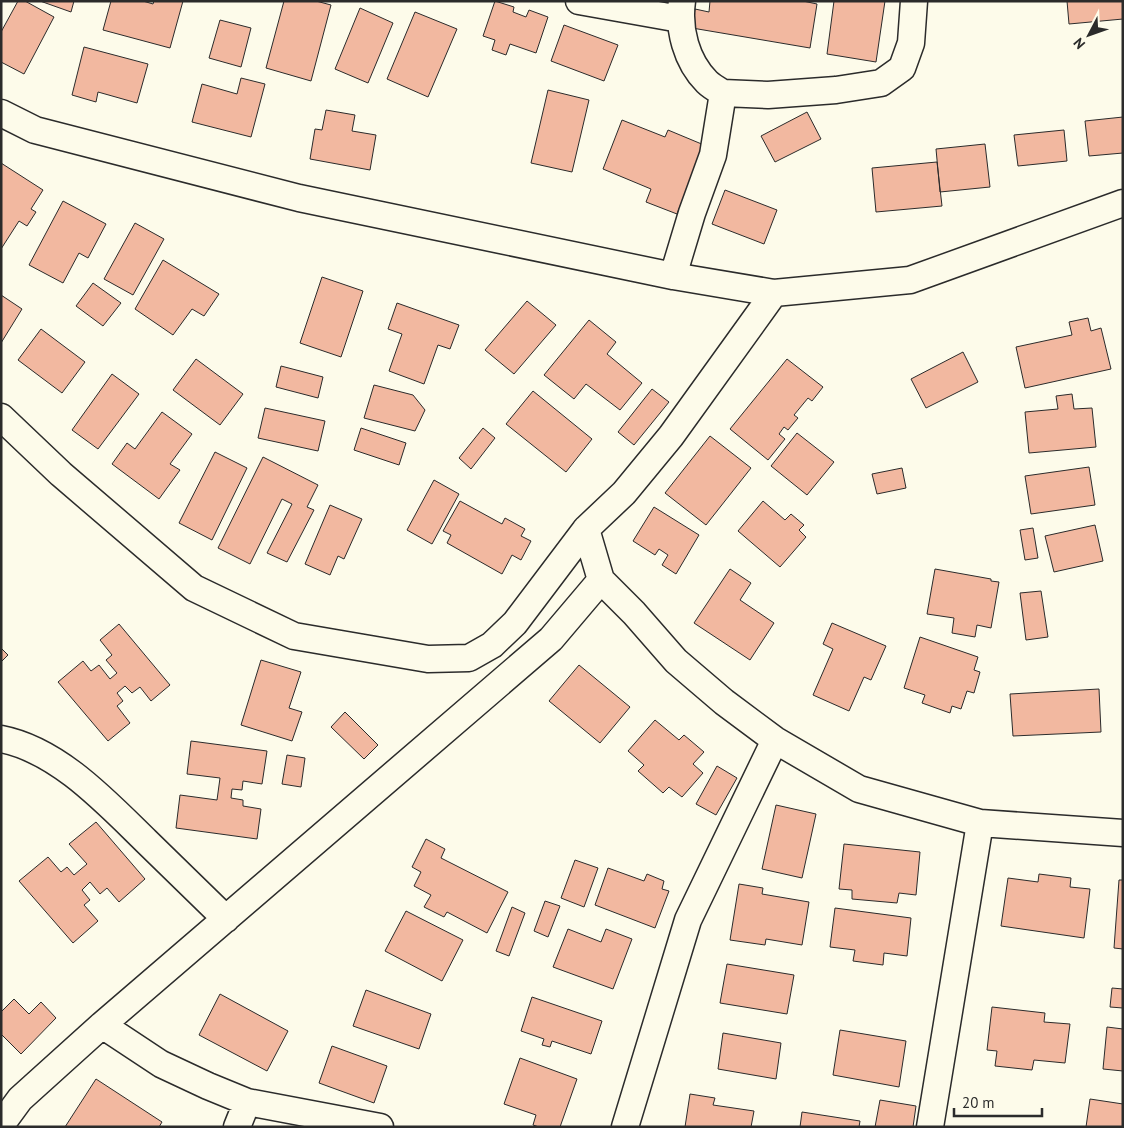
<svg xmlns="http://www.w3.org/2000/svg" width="1124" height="1128" viewBox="0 0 1124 1128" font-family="'PT Sans',sans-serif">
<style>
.building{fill:#f2b8a0;stroke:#2b2b2b}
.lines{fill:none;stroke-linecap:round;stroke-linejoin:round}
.street-casing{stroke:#2b2b2b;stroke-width:29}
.street{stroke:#fdfbea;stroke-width:26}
</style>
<rect width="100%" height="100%" fill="#fdfbea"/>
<path class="building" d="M 18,1 L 25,1 L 54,17 L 24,74 L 1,62 L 1,32 Z
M 40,1 L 74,1 L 71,12 Z
M 111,1 L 143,1 L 153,4 L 154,1 L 183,1 L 170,48 L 103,30 Z
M 284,1 L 316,1 L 331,5 L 311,81 L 266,68 Z
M 495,1 L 514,7 L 513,12 L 526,17 L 529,10 L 548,17 L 536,53 L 510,44 L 506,55 L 492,50 L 495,40 L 483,36 Z
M 710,1 L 803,1 L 817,4 L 810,48 L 692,28 L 695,9 L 709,12 Z
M 834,1 L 885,1 L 876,62 L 827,54 Z
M 1067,1 L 1123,1 L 1123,19 L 1069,24 Z
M 360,8 L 393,23 L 368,83 L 335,69 Z
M 415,12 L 457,29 L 428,97 L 387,79 Z
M 220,20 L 251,28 L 241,67 L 209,58 Z
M 564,25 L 618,45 L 604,81 L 551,61 Z
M 84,47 L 148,64 L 137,103 L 98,92 L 96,102 L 72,95 Z
M 241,78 L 265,84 L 251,137 L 192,122 L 202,84 L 237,94 Z
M 548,90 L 589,100 L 572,172 L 531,163 Z
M 326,110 L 355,115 L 352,131 L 376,135 L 370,170 L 310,159 L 315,129 L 322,130 Z
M 807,112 L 821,139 L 775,162 L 761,136 Z
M 1123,117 L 1123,153 L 1089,156 L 1085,121 Z
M 622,120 L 665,137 L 668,130 L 704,145 L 677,214 L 646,202 L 651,189 L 603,169 Z
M 1064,130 L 1067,161 L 1018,166 L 1014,135 Z
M 985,144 L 990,187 L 940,192 L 936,149 Z
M 937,162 L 942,206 L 876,212 L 872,168 Z
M 1,163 L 43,190 L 31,209 L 36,212 L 27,226 L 19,221 L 1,249 Z
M 725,190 L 777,210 L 764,244 L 712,224 Z
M 63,201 L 106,224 L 88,258 L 79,253 L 63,283 L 29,265 Z
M 135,223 L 164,239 L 133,295 L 104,279 Z
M 163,260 L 219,294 L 204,316 L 192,309 L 173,335 L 135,309 Z
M 322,277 L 363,291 L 341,357 L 300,343 Z
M 93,283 L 121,303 L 103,326 L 76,306 Z
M 1,295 L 22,309 L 1,343 Z
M 527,301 L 556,325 L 514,374 L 485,350 Z
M 397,303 L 459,325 L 450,349 L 438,345 L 424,384 L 389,371 L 402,334 L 388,329 Z
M 1088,318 L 1091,331 L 1101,328 L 1111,369 L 1025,388 L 1016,347 L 1072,335 L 1069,322 Z
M 589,320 L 616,342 L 607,354 L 642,383 L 620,410 L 586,384 L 574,399 L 544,375 Z
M 41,329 L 85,362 L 62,393 L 18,360 Z
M 963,352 L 978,382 L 926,408 L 911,379 Z
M 196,359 L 243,394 L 220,425 L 173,390 Z
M 787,359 L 823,387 L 812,401 L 808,398 L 794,415 L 798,418 L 788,430 L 784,427 L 779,434 L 785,439 L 768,460 L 730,429 Z
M 281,366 L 323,377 L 318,398 L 276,387 Z
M 112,374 L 139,394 L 98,449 L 72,430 Z
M 374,385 L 413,395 L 425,410 L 415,431 L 364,418 Z
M 652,389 L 669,402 L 634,445 L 618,432 Z
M 533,391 L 592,439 L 566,472 L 506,424 Z
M 1072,394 L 1074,409 L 1092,408 L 1096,447 L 1029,453 L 1025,412 L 1058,409 L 1056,396 Z
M 265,408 L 325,421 L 318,451 L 258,438 Z
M 162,412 L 192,434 L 170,464 L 180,470 L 159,499 L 112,464 L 127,443 L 135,449 Z
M 361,428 L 406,443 L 399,465 L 354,450 Z
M 483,428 L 495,438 L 471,469 L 459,458 Z
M 797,433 L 834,462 L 807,495 L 771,466 Z
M 710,436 L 751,468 L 706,525 L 665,493 Z
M 215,452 L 247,468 L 212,540 L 179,523 Z
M 263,457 L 318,485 L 307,507 L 314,510 L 287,562 L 267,553 L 292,504 L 282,499 L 250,564 L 218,548 Z
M 1089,467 L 1095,505 L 1031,514 L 1025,476 Z
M 902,468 L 906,488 L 877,494 L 872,474 Z
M 434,480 L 459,494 L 432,544 L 407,530 Z
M 460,501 L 502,524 L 505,518 L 525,529 L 521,536 L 531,541 L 521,560 L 512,555 L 502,574 L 447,543 L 451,535 L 443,531 Z
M 763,501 L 785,520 L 791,514 L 804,525 L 799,530 L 806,537 L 780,567 L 738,531 Z
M 330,505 L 362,519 L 344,559 L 338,556 L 330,575 L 305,564 Z
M 654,507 L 699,535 L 676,574 L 662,565 L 668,555 L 659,549 L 655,555 L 633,541 Z
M 1095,525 L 1103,561 L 1054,572 L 1045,536 Z
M 1033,528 L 1038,558 L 1025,560 L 1020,530 Z
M 730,569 L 751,583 L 740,600 L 774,623 L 750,660 L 694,623 Z
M 935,569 L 991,579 L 991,581 L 999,582 L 991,628 L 977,625 L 975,637 L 952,633 L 954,618 L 927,614 Z
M 1041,591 L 1048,637 L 1026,640 L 1020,593 Z
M 832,623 L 886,646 L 871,680 L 864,677 L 849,711 L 813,695 L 833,649 L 823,644 Z
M 119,624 L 170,685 L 151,701 L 140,687 L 132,693 L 125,686 L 117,693 L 123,701 L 117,706 L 130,723 L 108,741 L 58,682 L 83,661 L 91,671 L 99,665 L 110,679 L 117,673 L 106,660 L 112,655 L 100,640 Z
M 920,637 L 978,657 L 974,670 L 980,672 L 974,693 L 967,691 L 961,709 L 952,706 L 950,713 L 922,703 L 925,695 L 904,688 Z
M 1,648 L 8,655 L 1,662 Z
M 261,660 L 301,672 L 289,708 L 302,712 L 292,741 L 241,725 Z
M 579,665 L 630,707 L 600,743 L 549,701 Z
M 1099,689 L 1101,732 L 1013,736 L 1010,694 Z
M 345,712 L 378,745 L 364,759 L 331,727 Z
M 655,720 L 679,740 L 684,735 L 704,752 L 693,764 L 703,773 L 682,797 L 669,787 L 663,793 L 638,771 L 644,765 L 628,751 Z
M 191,741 L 267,751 L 262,784 L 243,781 L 242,790 L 232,789 L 231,798 L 243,800 L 243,806 L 261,809 L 257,839 L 176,828 L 180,795 L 217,800 L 220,778 L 187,774 Z
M 287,755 L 305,758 L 301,787 L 282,784 Z
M 717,766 L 737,778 L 716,815 L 696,804 Z
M 776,805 L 816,814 L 802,878 L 762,869 Z
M 96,822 L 145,879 L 119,902 L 107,888 L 100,894 L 90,882 L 82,890 L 90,900 L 84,905 L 98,921 L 73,943 L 19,881 L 48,857 L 61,872 L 67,867 L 74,875 L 87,864 L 69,844 Z
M 426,839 L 445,849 L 441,858 L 508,892 L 487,933 L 447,912 L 444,917 L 424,907 L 431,895 L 414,886 L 421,872 L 412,867 Z
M 844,844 L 920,852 L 916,895 L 899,893 L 897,903 L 852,899 L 852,890 L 839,889 Z
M 575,860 L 598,868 L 584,907 L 561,898 Z
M 608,868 L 644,881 L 647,874 L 664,881 L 662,889 L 669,891 L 655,928 L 595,905 Z
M 1039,874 L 1071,878 L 1070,887 L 1090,889 L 1084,938 L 1001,926 L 1008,878 L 1038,882 Z
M 1119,880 L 1123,880 L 1123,949 L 1114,948 Z
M 739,884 L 763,888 L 762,894 L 809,902 L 802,945 L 766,939 L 765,945 L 730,940 Z
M 545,901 L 560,906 L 548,937 L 534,931 Z
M 512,907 L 525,913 L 509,956 L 496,951 Z
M 835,908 L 911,918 L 907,956 L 884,953 L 883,965 L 853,961 L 855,950 L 830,947 Z
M 406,911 L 463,940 L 442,981 L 385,951 Z
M 568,929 L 601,942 L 606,929 L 632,939 L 613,989 L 553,967 Z
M 727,964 L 794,975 L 787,1014 L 720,1003 Z
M 1112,988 L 1123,989 L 1123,1008 L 1110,1007 Z
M 366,990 L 431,1014 L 419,1049 L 353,1026 Z
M 220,994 L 288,1031 L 267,1071 L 199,1035 Z
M 532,997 L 602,1021 L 591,1054 L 552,1041 L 550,1047 L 542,1045 L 544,1039 L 521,1031 Z
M 14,999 L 29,1014 L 41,1002 L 56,1018 L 21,1054 L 1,1034 L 1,1012 Z
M 992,1007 L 1045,1013 L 1044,1022 L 1070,1024 L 1065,1063 L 1034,1060 L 1032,1070 L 995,1066 L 997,1051 L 987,1050 Z
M 1107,1027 L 1123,1029 L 1123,1071 L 1103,1069 Z
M 840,1030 L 906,1041 L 899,1087 L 833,1075 Z
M 723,1033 L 781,1043 L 776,1079 L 718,1069 Z
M 332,1046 L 387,1066 L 374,1103 L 319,1083 Z
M 520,1058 L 577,1079 L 560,1127 L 539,1127 L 533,1125 L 536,1115 L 504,1104 Z
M 96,1079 L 162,1122 L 159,1127 L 65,1127 Z
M 690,1094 L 715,1098 L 713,1105 L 754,1111 L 751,1127 L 685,1127 Z
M 1090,1099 L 1123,1104 L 1123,1127 L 1086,1127 Z
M 880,1100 L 916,1106 L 913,1127 L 875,1127 Z
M 802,1112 L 860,1121 L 859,1127 L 800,1127 Z"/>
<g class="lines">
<defs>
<path id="street" d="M 579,1 L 680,19
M 682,1 C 678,29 686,61 707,82 C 711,86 718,90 723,93
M 1,113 L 35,130 L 299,198 L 673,276 L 774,293 L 910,280 L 1123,203
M 673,276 L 692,213 L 713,155 L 723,93 L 768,95 L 836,90 L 881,83 L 902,68 L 911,43 L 914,1
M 1,417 L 61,474 L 194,588 L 294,636 L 428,659 L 469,658 L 492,645 L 515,623 L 586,529
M 601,580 L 586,529 L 624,493 L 671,436 L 774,293
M 1,739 C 58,750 106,802 146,841 C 173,867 199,893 226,919
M 102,1025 L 161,1064 L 208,1086 L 247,1102 L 380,1127
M 1,1125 L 20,1099 L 102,1025 L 551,639 L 601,580 L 634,613 L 676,661 L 724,702 L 775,740 L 859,789 L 980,823 L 1123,833
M 237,1127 L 247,1102
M 625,1127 L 688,920 L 775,740
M 930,1127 L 980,823"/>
</defs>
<use href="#street" class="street-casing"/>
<use href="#street" class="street"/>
</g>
<rect width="1124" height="1128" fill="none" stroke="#2b2b2b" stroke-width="5"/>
<g transform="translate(1089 35) rotate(229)" stroke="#fdfbea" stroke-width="4" paint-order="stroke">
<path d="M0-4L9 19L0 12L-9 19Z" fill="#2b2b2b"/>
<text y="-8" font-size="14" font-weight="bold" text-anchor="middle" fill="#2b2b2b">N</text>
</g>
<path d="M954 1108v8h88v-8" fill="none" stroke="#2b2b2b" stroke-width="2.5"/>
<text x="962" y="1108" font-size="15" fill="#2b2b2b" stroke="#fdfbea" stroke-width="4" paint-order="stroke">20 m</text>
</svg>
